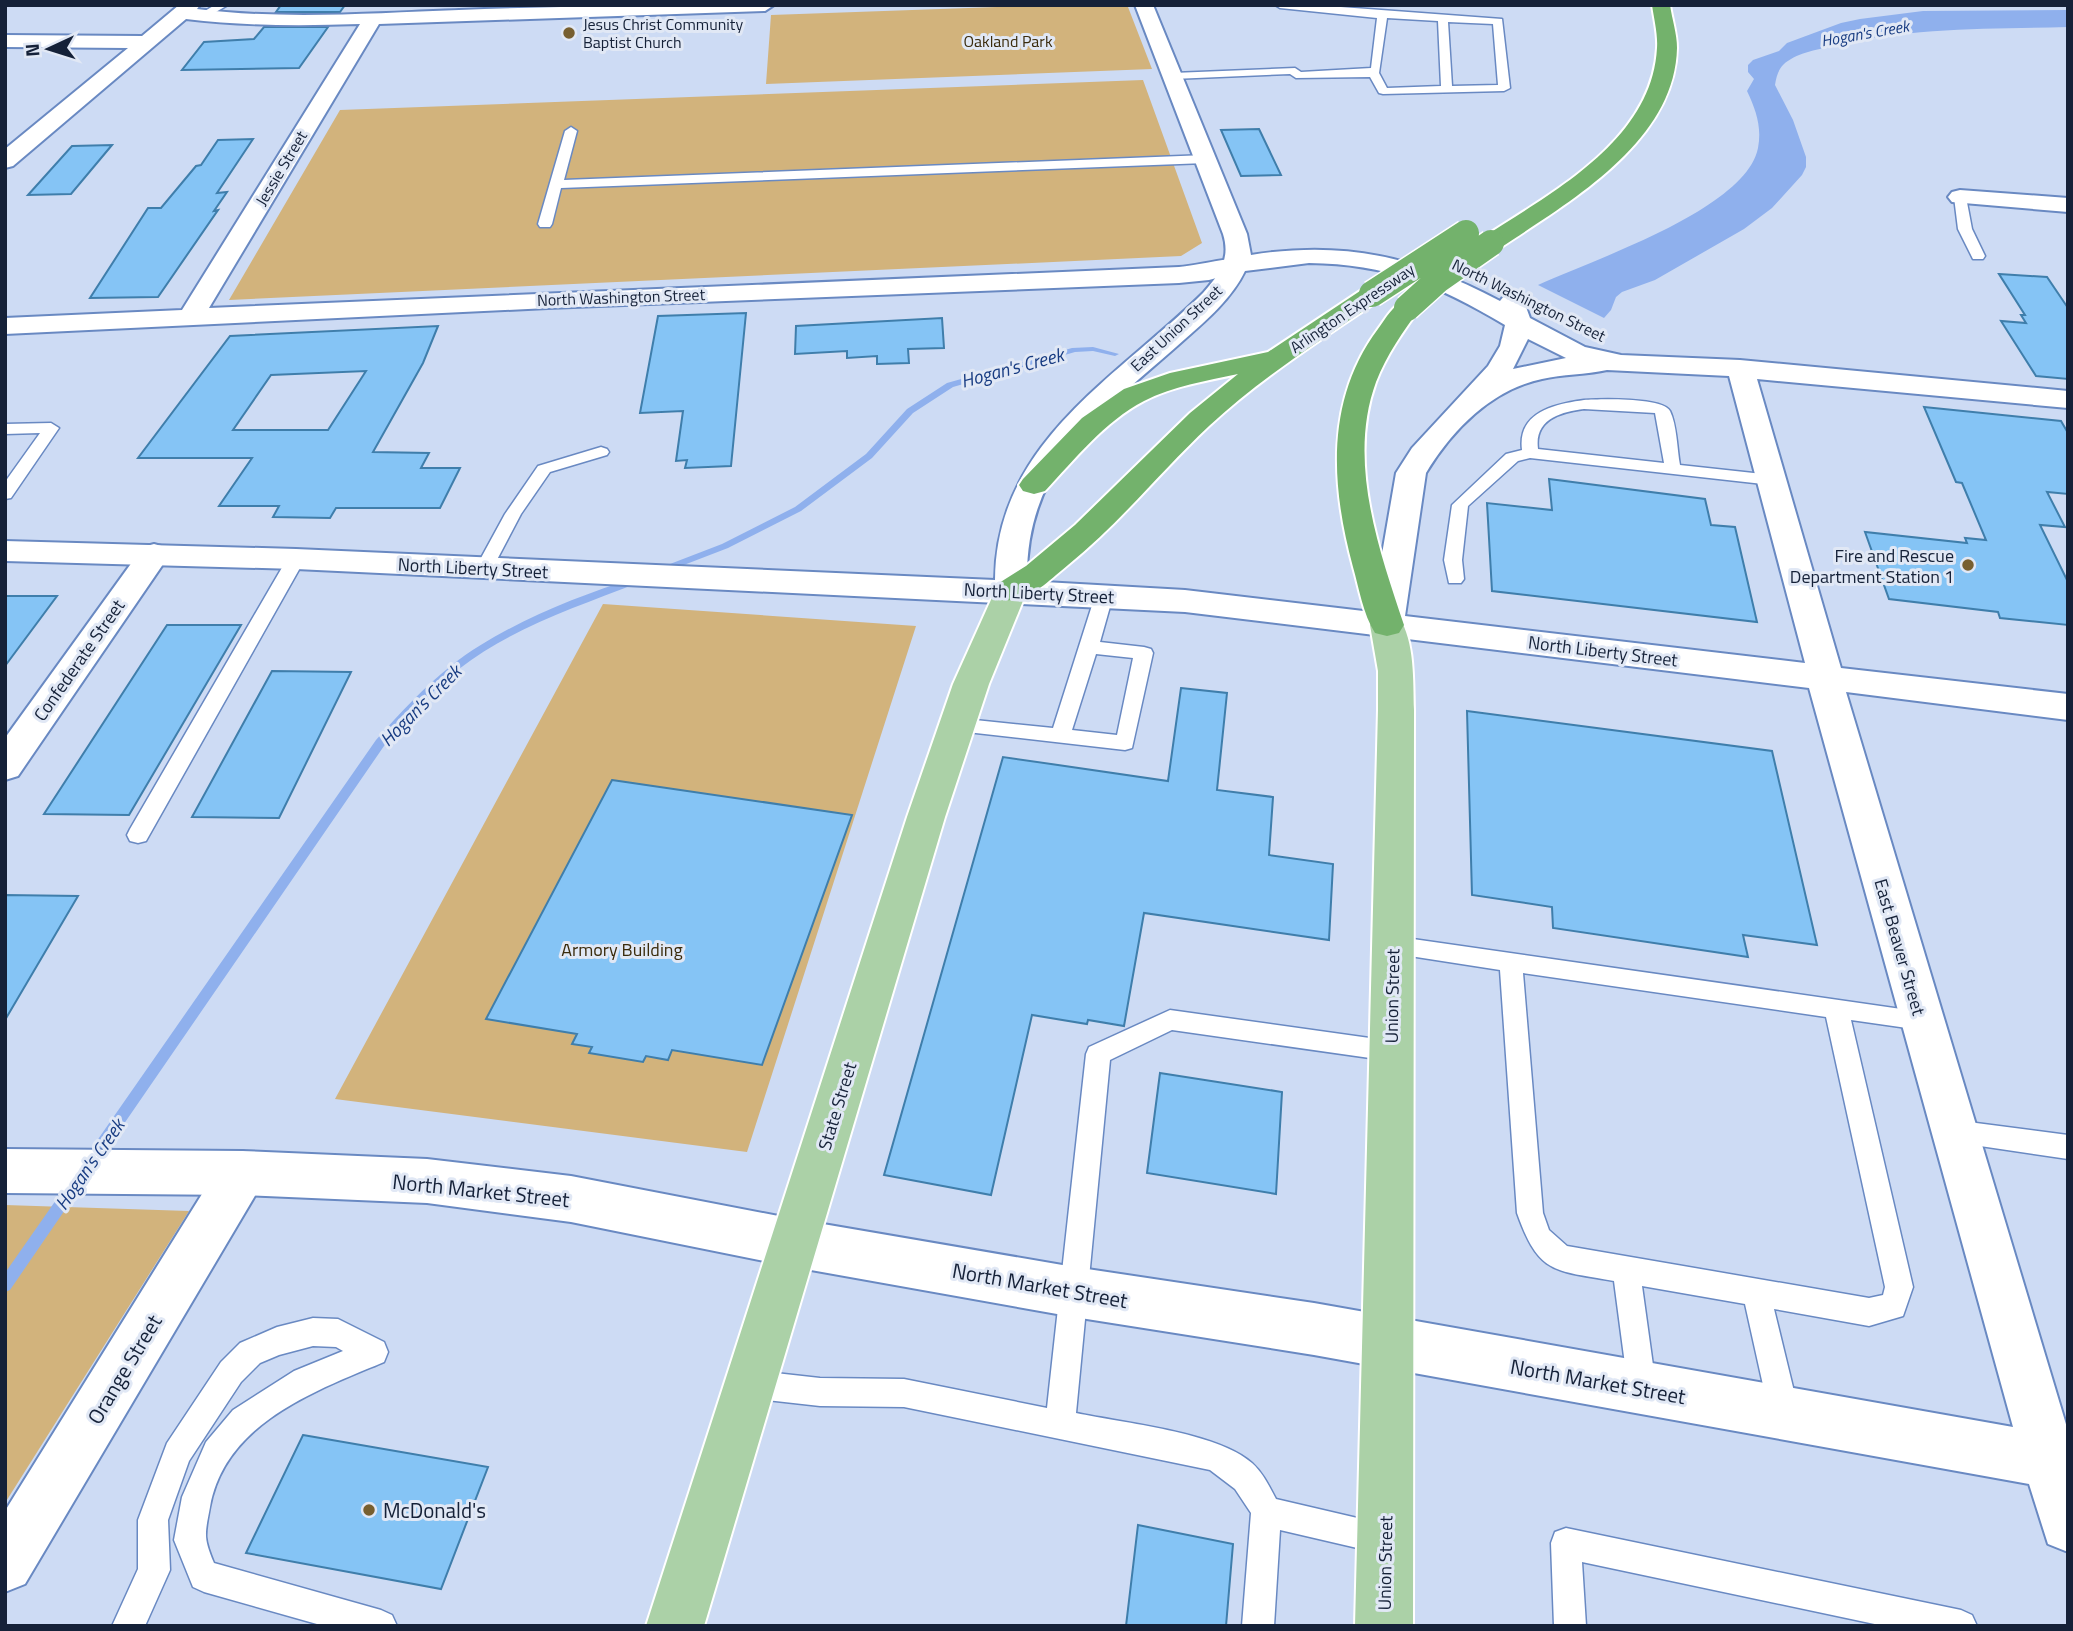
<svg xmlns="http://www.w3.org/2000/svg" width="2073" height="1631" viewBox="0 0 2073 1631" font-family="'Titillium Web',sans-serif">
<style>
.green{fill:#d2b37c}
.water{fill:#8fb0ed}
.lines{fill:none;stroke-linecap:round;stroke-linejoin:round}
.stream{fill:#8fb0ed;fill-rule:evenodd}
.building{fill:#85c4f5;stroke:#3f7eab;stroke-width:2;fill-rule:evenodd}
.service-casing{stroke:#6989c2;stroke-width:3}
.minor-casing{stroke:#6989c2;stroke-width:4}
.tertiary-casing{stroke:#6989c2;stroke-width:4}
.primary-casing{stroke:#fff;stroke-width:4}
.motorway-casing{stroke:#fff;stroke-width:4}
.service{fill:#fff;fill-rule:evenodd}
.minor{fill:#fff;fill-rule:evenodd}
.tertiary{fill:#fff;fill-rule:evenodd}
.primary{fill:#abd1a7;fill-rule:evenodd}
.motorway{fill:#73b26c;fill-rule:evenodd}
.motorway-bridge-casing{stroke:#fff;stroke-width:29;stroke-linecap:butt}
.motorway-bridge{stroke:#73b26c;stroke-width:26}
.poi-dot{fill:#775f30;stroke:#e1e8f5;stroke-width:2.5}
.labels{text-anchor:middle;dominant-baseline:central;stroke-width:6;stroke-linejoin:round;paint-order:stroke}
.far-poi-label{font-size:16px;fill:#152138;stroke:#e1e8f5;text-anchor:start}
.far-water-label{font-size:16px;font-style:italic;fill:#183c82;stroke:#e1e8f5}
.far-park-label{font-size:16px;fill:#3a2b0c;stroke:#e1e8f5}
.far-street-label{font-size:16px;fill:#152138;stroke:#e1e8f5}
.poi-label{font-size:18px;fill:#152138;stroke:#e1e8f5;text-anchor:end}
.street-label{font-size:18px;fill:#152138;stroke:#e1e8f5}
.park-label{font-size:18px;fill:#3a2b0c;stroke:#e1e8f5}
.water-label{font-size:19px;font-style:italic;fill:#183c82;stroke:#e1e8f5}
.near-street-label{font-size:21px;fill:#152138;stroke:#e1e8f5}
.near-poi-label{font-size:21px;fill:#152138;stroke:#e1e8f5;text-anchor:start}
</style>
<rect width="100%" height="100%" fill="#cddbf4"/>
<path class="green" d="M 1022,6 L 1128,7 L 1152,69 L 766,84 L 771,15 Z
M 1143,80 L 1202,243 L 1181,256 L 229,300 L 340,110 Z
M 603,604 L 916,626 L 747,1152 L 335,1099 Z
M 5,1205 L 189,1211 L 5,1503 Z"/>
<path class="water" d="M 2068,10 L 2068,27 C 1988,29 1911,27 1832,46 C 1817,50 1795,53 1783,65 C 1778,70 1776,78 1775,85 L 1793,120 L 1806,157 L 1806,167 L 1802,175 L 1772,208 L 1744,229 L 1655,280 L 1622,292 L 1616,297 L 1611,310 L 1604,318 L 1538,285 C 1589,261 1746,210 1758,148 C 1762,127 1756,110 1747,91 L 1754,79 L 1748,72 L 1748,65 L 1753,60 L 1779,51 L 1787,43 L 1841,23 L 1860,19 L 1923,11 Z"/>
<g class="lines">
<path class="stream" d="M 1093,347 L 1119,354 L 1115,356 L 1093,351 L 1075,352 L 953,387 L 913,413 L 872,458 L 801,511 L 728,548 L 663,573 L 660,574 L 656,571 L 657,569 L 722,544 L 795,507 L 866,454 L 907,409 L 947,383 L 1072,348 Z
M 635,578 L 638,579 L 638,583 C 576,607 512,628 459,669 C 431,691 407,718 384,746 L 97,1163 L 92,1165 L 87,1163 L 86,1159 L 87,1155 L 376,740 C 400,713 424,687 452,665 C 502,626 574,597 635,578 Z
M 75,1178 L 80,1180 L 81,1184 L 80,1188 L 10,1290 L 5,1292 L 5,1273 L 70,1180 Z"/>
</g>
<path class="building" d="M 281,5 L 345,5 L 340,12 L 276,12 Z
M 264,27 L 328,27 L 299,68 L 182,70 L 204,42 L 254,39 Z
M 1259,129 L 1281,175 L 1241,176 L 1221,130 Z
M 253,139 L 217,193 L 227,192 L 214,211 L 218,210 L 158,297 L 90,298 L 148,208 L 161,208 L 196,166 L 201,165 L 218,140 Z
M 112,145 L 71,194 L 28,195 L 72,146 Z
M 1999,274 L 2047,277 L 2068,308 L 2068,379 L 2036,376 L 2001,321 L 2026,323 L 2021,315 L 2025,315 Z
M 746,313 L 731,466 L 685,468 L 687,460 L 676,461 L 683,411 L 640,413 L 658,316 Z
M 942,318 L 944,348 L 908,349 L 909,363 L 877,364 L 877,356 L 847,358 L 847,351 L 795,354 L 796,326 Z
M 438,326 L 423,363 L 373,452 L 429,453 L 421,468 L 460,468 L 440,508 L 336,508 L 330,518 L 273,517 L 279,506 L 219,506 L 252,458 L 138,458 L 230,336 ZM 366,371 L 328,430 L 233,430 L 271,375 Z
M 1924,407 L 2061,421 L 2068,433 L 2068,494 L 2047,492 L 2065,527 L 2040,525 L 2068,582 L 2068,625 L 2000,618 L 1998,612 L 1889,599 L 1865,532 L 1967,543 L 1965,538 L 1986,540 L 1962,483 L 1956,482 Z
M 1549,479 L 1705,499 L 1711,525 L 1735,527 L 1757,622 L 1492,591 L 1487,503 L 1552,510 Z
M 5,596 L 57,596 L 5,666 Z
M 167,625 L 241,625 L 129,815 L 44,814 Z
M 272,671 L 351,672 L 279,818 L 192,817 Z
M 1181,688 L 1227,693 L 1217,790 L 1273,797 L 1269,855 L 1333,864 L 1329,940 L 1144,913 L 1124,1026 L 1088,1020 L 1087,1024 L 1032,1015 L 991,1195 L 884,1175 L 1003,757 L 1168,781 Z
M 1467,711 L 1772,751 L 1817,945 L 1743,935 L 1748,957 L 1553,928 L 1552,907 L 1472,895 Z
M 612,780 L 852,815 L 762,1065 L 672,1050 L 668,1060 L 646,1056 L 643,1062 L 589,1053 L 592,1047 L 572,1044 L 577,1034 L 486,1019 Z
M 5,895 L 78,896 L 5,1020 Z
M 1160,1073 L 1282,1092 L 1276,1194 L 1147,1173 Z
M 303,1435 L 488,1467 L 441,1589 L 246,1553 Z
M 1138,1525 L 1233,1544 L 1226,1626 L 1126,1626 Z"/>
<g class="lines">
<defs>
<path id="service" d="M 215,5 L 228,5 L 207,17 L 198,15 Z
M 1275,5 L 1314,5 L 1502,19 L 1510,88 L 1504,91 L 1383,94 L 1379,93 L 1370,77 L 1296,78 L 1290,74 L 1173,79 L 1167,76 L 1173,73 L 1295,68 L 1301,72 L 1371,68 L 1377,18 L 1280,8 ZM 1387,18 L 1438,21 L 1441,86 L 1387,88 L 1379,73 ZM 1448,22 L 1493,24 L 1498,85 L 1452,86 Z
M 571,127 L 577,131 L 564,180 L 1206,155 L 1212,159 L 1206,163 L 561,188 L 552,224 L 550,227 L 540,227 L 538,224 L 565,131 Z
M 1960,193 L 1966,197 L 1972,229 L 1985,256 L 1983,259 L 1973,259 L 1958,229 L 1954,197 Z
M 1584,400 C 1599,399 1663,397 1670,411 C 1677,425 1677,449 1680,465 L 1772,475 L 1780,480 L 1772,485 L 1530,458 L 1518,461 L 1468,506 L 1462,560 L 1464,579 L 1461,583 L 1449,583 L 1444,560 L 1452,505 L 1506,454 L 1522,450 C 1517,412 1555,404 1584,400 ZM 1584,409 L 1655,413 L 1664,463 L 1538,449 C 1534,419 1561,412 1584,409 Z
M 51,423 L 59,428 L 11,498 L 5,499 L 5,482 L 40,433 L 5,434 L 5,424 Z
M 601,447 L 607,449 L 609,452 L 607,455 L 550,472 L 521,514 L 490,573 L 478,573 L 475,569 L 505,514 L 538,466 Z
M 296,553 L 305,559 L 146,841 L 138,843 L 130,841 L 127,835 L 130,829 L 287,559 Z
M 1104,590 L 1113,596 L 1100,642 L 1144,647 L 1151,649 L 1153,653 L 1132,748 L 1125,750 L 949,730 L 946,725 L 949,720 L 956,718 L 1053,728 L 1095,596 ZM 1096,654 L 1133,658 L 1117,735 L 1072,730 Z
M 1392,936 L 1929,1013 L 1933,1020 L 1929,1027 L 1921,1030 L 1851,1020 L 1913,1287 L 1903,1316 L 1869,1326 L 1774,1309 L 1799,1412 L 1794,1422 L 1784,1427 L 1774,1422 L 1769,1412 L 1745,1304 L 1642,1286 L 1656,1387 L 1652,1397 L 1642,1401 L 1632,1397 L 1628,1387 L 1614,1281 C 1554,1270 1539,1275 1517,1213 L 1500,970 L 1384,952 L 1381,945 L 1384,938 ZM 1523,973 L 1826,1017 L 1885,1287 L 1883,1295 L 1869,1298 L 1567,1246 L 1549,1230 L 1543,1213 Z
M 1170,1010 L 1391,1041 L 1400,1044 L 1403,1051 L 1400,1058 L 1391,1061 L 1172,1030 L 1110,1060 L 1076,1413 C 1123,1423 1217,1432 1252,1463 C 1263,1473 1269,1486 1276,1499 L 1383,1524 L 1394,1528 L 1398,1539 L 1394,1550 L 1383,1554 L 1280,1530 L 1274,1626 L 1242,1626 L 1251,1513 L 1235,1489 L 1210,1470 L 904,1407 L 820,1406 L 749,1398 L 739,1394 L 735,1384 L 739,1374 L 749,1370 L 820,1378 L 904,1379 L 1047,1408 L 1086,1054 L 1089,1047 Z
M 1953,1120 L 2068,1135 L 2068,1159 L 1953,1142 L 1944,1139 L 1940,1131 L 1944,1123 Z
M 313,1318 L 338,1319 L 384,1342 L 388,1352 L 384,1362 C 315,1391 225,1423 210,1507 C 205,1534 203,1537 214,1563 L 381,1610 L 392,1615 L 397,1626 L 324,1626 L 204,1592 L 193,1587 L 174,1540 L 182,1497 L 206,1442 L 233,1410 L 294,1371 L 343,1351 L 336,1347 L 313,1346 L 279,1355 L 260,1363 L 241,1382 L 189,1461 L 168,1520 L 170,1570 L 145,1626 L 112,1626 L 138,1569 L 138,1520 L 167,1443 L 221,1362 L 240,1343 L 277,1327 Z
M 1566,1528 L 1961,1610 L 1972,1615 L 1977,1626 L 1884,1626 L 1582,1562 L 1586,1626 L 1554,1626 L 1551,1543 L 1555,1532 Z"/>
<path id="minor" d="M 179,5 L 200,5 L 197,9 C 284,20 372,13 459,10 C 564,6 669,5 774,5 L 765,11 L 379,24 L 209,308 L 1179,267 C 1197,266 1230,256 1245,260 L 1248,265 L 1245,270 L 1209,280 L 1179,283 L 548,308 L 5,334 L 5,318 L 182,310 L 360,24 C 301,26 244,26 186,19 L 13,166 L 5,168 L 5,149 L 128,48 L 5,47 L 5,35 L 142,36 Z
M 1960,190 L 2068,198 L 2068,212 L 1952,202 L 1948,197 L 1952,192 Z
M 154,544 L 165,547 L 170,554 L 18,776 L 5,780 L 5,738 L 143,547 Z
M 242,1151 L 259,1157 L 266,1173 L 259,1189 L 25,1584 L 5,1592 L 5,1511 L 225,1157 Z"/>
<path id="tertiary" d="M 1135,5 L 1153,5 L 1247,234 L 1251,255 C 1344,240 1417,257 1500,301 L 1504,296 L 1513,293 L 1522,296 L 1530,318 L 1585,347 L 1621,355 L 1740,360 L 2068,391 L 2068,408 L 1757,379 L 1841,668 L 2068,694 L 2068,720 L 1846,692 L 2068,1431 L 2068,1552 L 2048,1544 L 2029,1484 L 1314,1355 L 1074,1317 L 794,1267 L 571,1222 L 427,1203 L 242,1195 L 5,1193 L 5,1149 L 242,1151 L 427,1159 L 571,1176 L 794,1219 L 1074,1267 L 1314,1303 L 2013,1427 L 1809,688 L 1185,612 L 296,569 L 5,561 L 5,541 L 296,549 L 995,580 C 996,442 1117,378 1203,293 C 1219,275 1231,259 1223,234 ZM 1309,263 C 1387,264 1438,285 1505,325 L 1500,346 L 1488,366 L 1412,448 L 1396,473 L 1372,612 L 1185,590 L 1027,581 C 1025,461 1106,410 1185,339 C 1207,320 1232,298 1245,271 ZM 1528,339 L 1566,358 L 1513,369 ZM 1607,370 L 1729,376 L 1805,663 L 1405,616 L 1426,473 C 1452,430 1491,390 1542,379 C 1563,374 1585,375 1607,370 Z"/>
<path id="primary" d="M 1011,580 L 1023,583 L 1027,591 L 989,684 L 945,817 L 704,1626 L 646,1626 L 907,817 L 953,684 L 995,591 L 999,583 Z
M 1387,614 L 1399,617 C 1415,642 1413,681 1414,710 L 1413,1626 L 1355,1626 L 1378,710 L 1378,671 L 1370,625 L 1375,617 Z"/>
<path id="motorway" d="M 1652,5 L 1670,5 C 1672,19 1677,34 1677,48 C 1675,142 1569,202 1500,248 L 1491,250 L 1482,248 L 1479,243 L 1482,238 C 1551,193 1652,141 1657,48 C 1658,34 1654,19 1652,5 Z
M 1372,286 L 1381,289 L 1385,294 L 1381,299 C 1322,339 1261,378 1209,426 C 1161,471 1119,524 1068,565 C 1048,581 1026,606 999,599 L 995,591 L 999,583 L 1026,566 L 1075,525 L 1190,413 L 1238,374 C 1206,381 1173,386 1144,401 C 1104,422 1075,459 1045,491 L 1034,494 L 1023,491 L 1019,485 L 1023,479 L 1082,418 L 1124,389 L 1170,373 L 1268,352 L 1363,289 Z
M 1407,300 L 1416,302 L 1420,308 C 1403,332 1387,354 1376,382 C 1347,461 1379,550 1404,625 L 1399,633 L 1387,636 L 1375,633 C 1363,614 1359,588 1353,567 C 1331,486 1325,400 1378,329 C 1386,318 1393,304 1407,300 Z"/>
</defs>
<use href="#service" class="service-casing"/>
<use href="#minor" class="minor-casing"/>
<use href="#tertiary" class="tertiary-casing"/>
<use href="#primary" class="primary-casing"/>
<use href="#motorway" class="motorway-casing"/>
<use href="#service" class="service"/>
<use href="#minor" class="minor"/>
<use href="#tertiary" class="tertiary"/>
<use href="#primary" class="primary"/>
<use href="#motorway" class="motorway"/>
<defs>
<path id="motorway-bridge" d="M 1372,294 L 1466,233
M 1407,308 L 1438,280 L 1491,243"/>
</defs>
<use href="#motorway-bridge" class="motorway-bridge-casing"/>
<use href="#motorway-bridge" class="motorway-bridge"/>
</g>
<g class="poi-dot">
<circle cx="569" cy="33" r="7"/>
<circle cx="1968" cy="565" r="7"/>
<circle cx="369" cy="1510" r="7"/>
</g>
<g class="labels">
<g class="far-poi-label">
<text x="583" y="24">Jesus Christ Community<tspan x="583" dy="18">Baptist Church</tspan></text>
</g>
<g class="far-water-label">
<text transform="translate(1865 33) rotate(-10)">Hogan's Creek</text>
</g>
<g class="far-park-label">
<text x="1008" y="41">Oakland Park</text>
</g>
<g class="far-street-label">
<text transform="translate(281 168) rotate(-59)">Jessie Street</text>
<text transform="translate(621 297) rotate(-2)">North Washington Street</text>
<text transform="translate(1529 300) rotate(26)">North Washington Street</text>
<text transform="translate(1352 308) rotate(-34)">Arlington Expressway</text>
<text transform="translate(1176 328) rotate(-43)">East Union Street</text>
</g>
<g class="poi-label">
<text x="1954" y="555">Fire and Rescue<tspan x="1954" dy="21">Department Station 1</tspan></text>
</g>
<g class="street-label">
<text transform="translate(473 568) rotate(3)">North Liberty Street</text>
<text transform="translate(1039 593) rotate(3)">North Liberty Street</text>
<text transform="translate(1603 651) rotate(7)">North Liberty Street</text>
<text transform="translate(79 660) rotate(-55)">Confederate Street</text>
<text transform="translate(1900 947) rotate(74)">East Beaver Street</text>
<text transform="translate(1392 996) rotate(-89)">Union Street</text>
<text transform="translate(837 1106) rotate(-73)">State Street</text>
<text transform="translate(1385 1563) rotate(-89)">Union Street</text>
</g>
<g class="park-label">
<text x="622" y="949">Armory Building</text>
</g>
<g class="water-label">
<text transform="translate(1012 367) rotate(-15)">Hogan's Creek</text>
<text transform="translate(420 705) rotate(-45)">Hogan's Creek</text>
<text transform="translate(89 1164) rotate(-55)">Hogan's Creek</text>
</g>
<g class="near-street-label">
<text transform="translate(481 1190) rotate(6)">North Market Street</text>
<text transform="translate(1040 1285) rotate(10)">North Market Street</text>
<text transform="translate(124 1369) rotate(-59)">Orange Street</text>
<text transform="translate(1598 1381) rotate(10)">North Market Street</text>
</g>
<g class="near-poi-label">
<text x="383" y="1510">McDonald's</text>
</g>
</g>
<rect width="2073" height="1631" fill="none" stroke="#152138" stroke-width="14"/>
<g transform="translate(49 49) rotate(266)" stroke="#e1e8f5" stroke-width="5" paint-order="stroke">
<path d="M0-5L12 26L0 18L-12 26Z" fill="#152138"/>
<text y="-10" font-size="19" font-weight="bold" text-anchor="middle" fill="#152138">N</text>
</g>
</svg>
